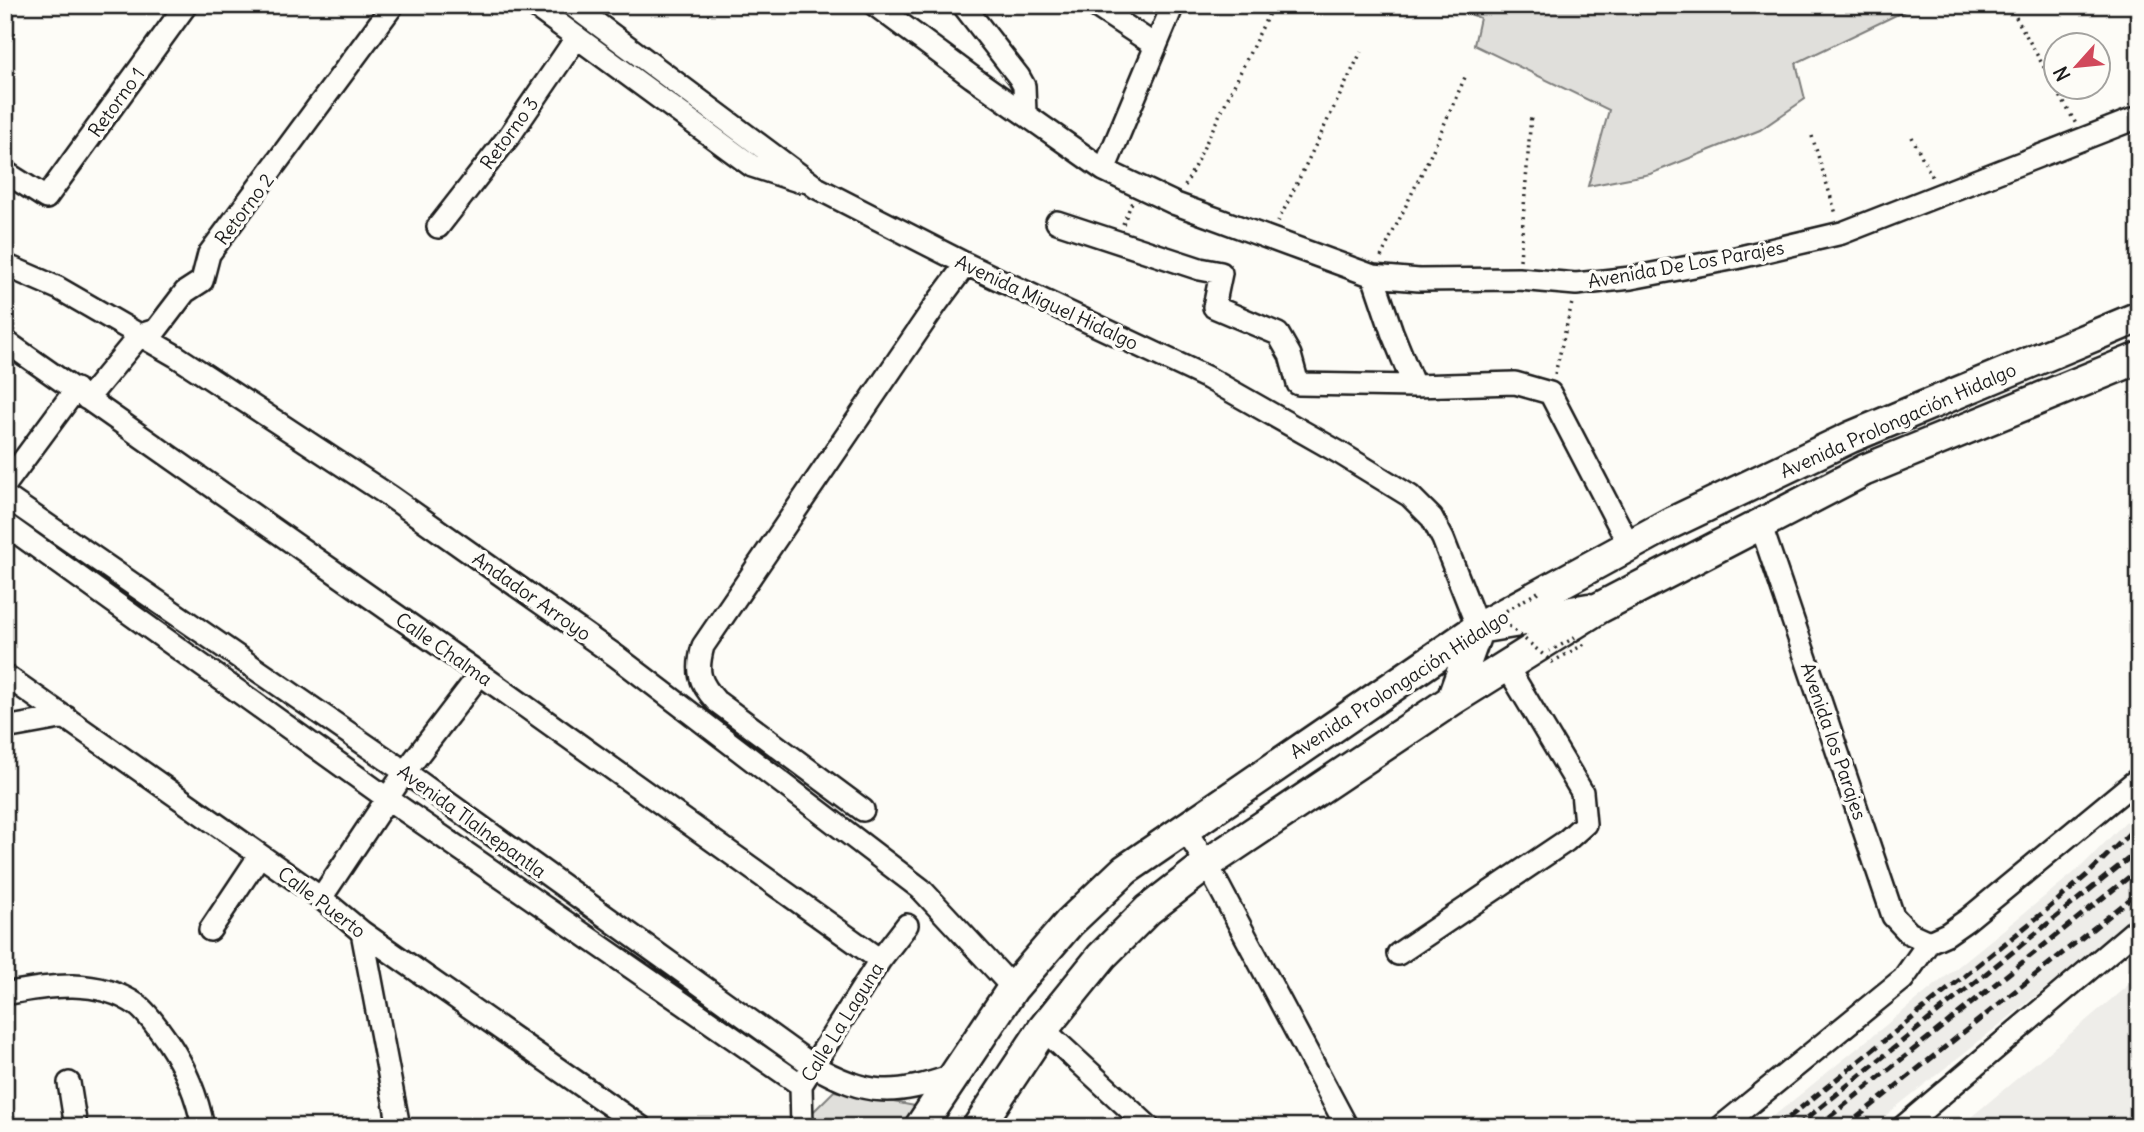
<svg xmlns="http://www.w3.org/2000/svg" width="2144" height="1132" viewBox="0 0 2144 1132" font-family="Delius,sans-serif">
<style>
.built{fill:#eeede9}
.green{fill:#e0dfdb;stroke:#7e7e7c;stroke-width:2}
.lines{fill:none;stroke-linecap:round;stroke-linejoin:round}
.minor-casing{stroke:#1c1c1c;stroke-width:26}
.highway-casing{stroke:#1c1c1c;stroke-width:35}
.path{stroke:#1c1c1c;stroke-width:3.5;stroke-dasharray:2 5;stroke-linecap:butt}
.minor{stroke:#fdfcf7;stroke-width:21}
.highway{stroke:#fdfcf7;stroke-width:30}
.rail{stroke:#1c1c1c;stroke-width:5;stroke-dasharray:10 5;stroke-linecap:butt}
.path-bridge{stroke:#1c1c1c;stroke-width:3.5;stroke-dasharray:2 5;stroke-linecap:butt}
.labels{text-anchor:middle;dominant-baseline:central;stroke-width:7;stroke-linejoin:round;paint-order:stroke}
.street-label{font-size:19px;fill:#1c1c1c;stroke:#fdfcf7}
</style>
<rect width="100%" height="100%" fill="#fdfcf7"/>
<filter id="ink" filterUnits="userSpaceOnUse"><feTurbulence type="fractalNoise" baseFrequency=".0143" numOctaves="2"/><feDisplacementMap in="SourceGraphic" scale="14" xChannelSelector="R" yChannelSelector="G"/><feConvolveMatrix kernelMatrix="1 2 1 2 8 2 1 2 1" color-interpolation-filters="sRGB"/></filter>
<g filter="url(#ink)">
<path class="built" d="M 2139,808 L 2139,914 L 1871,1127 L 1760,1127 L 2081,867 Z
M 2139,976 L 2139,1127 L 1973,1127 L 1970,1118 Z"/>
<path class="green" d="M 1449,5 L 1917,5 L 1796,63 L 1805,99 L 1760,130 L 1650,174 L 1588,186 L 1609,110 L 1474,45 L 1480,18 Z
M 834,1091 L 915,1106 L 901,1127 L 813,1127 L 813,1112 Z"/>
<g class="lines">
<defs>
<path id="minor" d="M 533,5 L 752,166 L 798,181
M 572,5 L 817,188 L 966,264 L 1208,378 L 1340,453 L 1410,496 L 1432,518 L 1443,539 L 1478,628
M 875,5 L 972,77 L 1104,170 L 1176,204 L 1373,276 L 1419,280 L 1519,279 L 1576,284 L 1631,278 L 1736,258 L 1842,233 L 2139,117
M 963,5 L 1019,77 L 1024,86 L 1025,113
M 1094,5 L 1156,46
M 1104,170 L 1173,5
M 5,172 L 46,198 L 186,5
M 1057,222 L 1200,269 L 1221,273 L 1214,307 L 1278,334 L 1290,355 L 1298,384 L 1414,386 L 1515,383 L 1550,393 L 1629,545
M 438,227 L 510,135 L 577,37
M 5,265 L 58,288 L 176,356 L 391,497 L 616,656 L 921,889 L 1013,988
M 1373,276 L 1392,332 L 1414,386
M 5,341 L 480,674 L 880,960
M 87,399 L 140,335 L 156,330 L 185,292 L 202,281 L 209,254 L 393,5
M 5,485 L 76,389
M 5,496 L 405,772 L 812,1065 C 868,1097 895,1096 955,1075
M 1760,523 L 1893,916 L 1909,933 L 1929,942
M 5,524 L 388,799 L 801,1085
M 5,675 L 321,898 L 362,932 L 641,1127
M 5,728 L 66,717
M 863,810 L 716,701 C 699,682 696,672 703,646 L 937,303 L 966,264
M 1184,828 L 1207,864 L 1347,1127
M 321,898 L 405,772 L 480,674
M 210,930 L 260,855
M 362,932 L 399,1127
M 1398,954 L 1566,841 L 1585,824 L 1582,792 L 1506,665
M 5,994 C 49,985 98,978 137,1005 C 149,1014 159,1030 168,1042 C 186,1069 197,1095 203,1127
M 1043,1029 L 1149,1127
M 69,1083 L 76,1127
M 802,1127 L 801,1085 L 880,960 L 907,925
M 1721,1127 L 1903,979 L 1929,942 L 1947,934 L 1967,920 L 2139,778
M 1903,1127 L 2139,927"/>
<path id="highway" d="M 1452,700 L 1478,628 L 1589,609
M 920,1127 L 1013,988 L 1069,923 L 1125,870 L 1478,628 L 1669,524 L 1851,437 L 2139,317
M 978,1127 L 1043,1029 L 1102,956 L 1148,910 L 1207,864 L 1452,700 L 1599,608 L 1865,470 L 2139,358"/>
</defs>
<use href="#minor" class="minor-casing"/>
<use href="#highway" class="highway-casing"/>
<path class="path" d="M 2009,5 L 2076,124
M 1812,136 L 1836,214
M 1912,137 L 1933,179
M 1185,186 L 1273,5
M 1278,222 L 1361,52
M 1123,224 L 1132,202
M 1381,257 L 1432,152 L 1466,75
M 1520,260 L 1531,115
M 1555,374 L 1572,303"/>
<use href="#minor" class="minor"/>
<use href="#highway" class="highway"/>
<path class="rail" d="M 1777,1127 L 2044,912 L 2087,875 L 2139,824
M 1796,1127 L 2139,850
M 1817,1127 L 2139,869
M 1845,1127 L 2139,892"/>
<path class="path-bridge" d="M 1538,592 L 1497,616 L 1552,662 L 1583,645 L 1578,636 L 1550,651"/>
</g>
</g>
<g class="labels">
<g class="street-label">
<text transform="translate(116 102) rotate(-54)">Retorno 1</text>
<text transform="translate(509 133) rotate(-54)">Retorno 3</text>
<text transform="translate(244 209) rotate(-53)">Retorno 2</text>
<text transform="translate(1686 264) rotate(-10)">Avenida De Los Parajes</text>
<text transform="translate(1047 302) rotate(25)">Avenida Miguel Hidalgo</text>
<text transform="translate(1898 420) rotate(-24)">Avenida Prolongación Hidalgo</text>
<text transform="translate(532 596) rotate(35)">Andador Arroyo</text>
<text transform="translate(444 649) rotate(35)">Calle Chalma</text>
<text transform="translate(1399 684) rotate(-33)">Avenida Prolongación Hidalgo</text>
<text transform="translate(1834 741) rotate(71)">Avenida los Parajes</text>
<text transform="translate(472 821) rotate(36)">Avenida Tlalnepantla</text>
<text transform="translate(322 902) rotate(37)">Calle Puerto</text>
<text transform="translate(842 1022) rotate(-58)">Calle La Laguna</text>
</g>
</g>
<rect width="2144" height="1132" fill="none" stroke="#fdfcf7" stroke-width="28"/>
<rect x="14" y="14" width="2116" height="1104" fill="none" stroke="#1c1c1c" stroke-width="2.5" filter="url(#ink)"/>
<g transform="translate(2077 66) rotate(243)"><circle r="33" fill="#fdfcf7" stroke="#a3a29f" stroke-width="2"/>
<path d="M0-5L12 26L0 18L-12 26Z" fill="#d1495b"/>
<text y="-10" font-size="19" font-weight="bold" text-anchor="middle" fill="#1c1c1c">N</text>
</g>
</svg>
